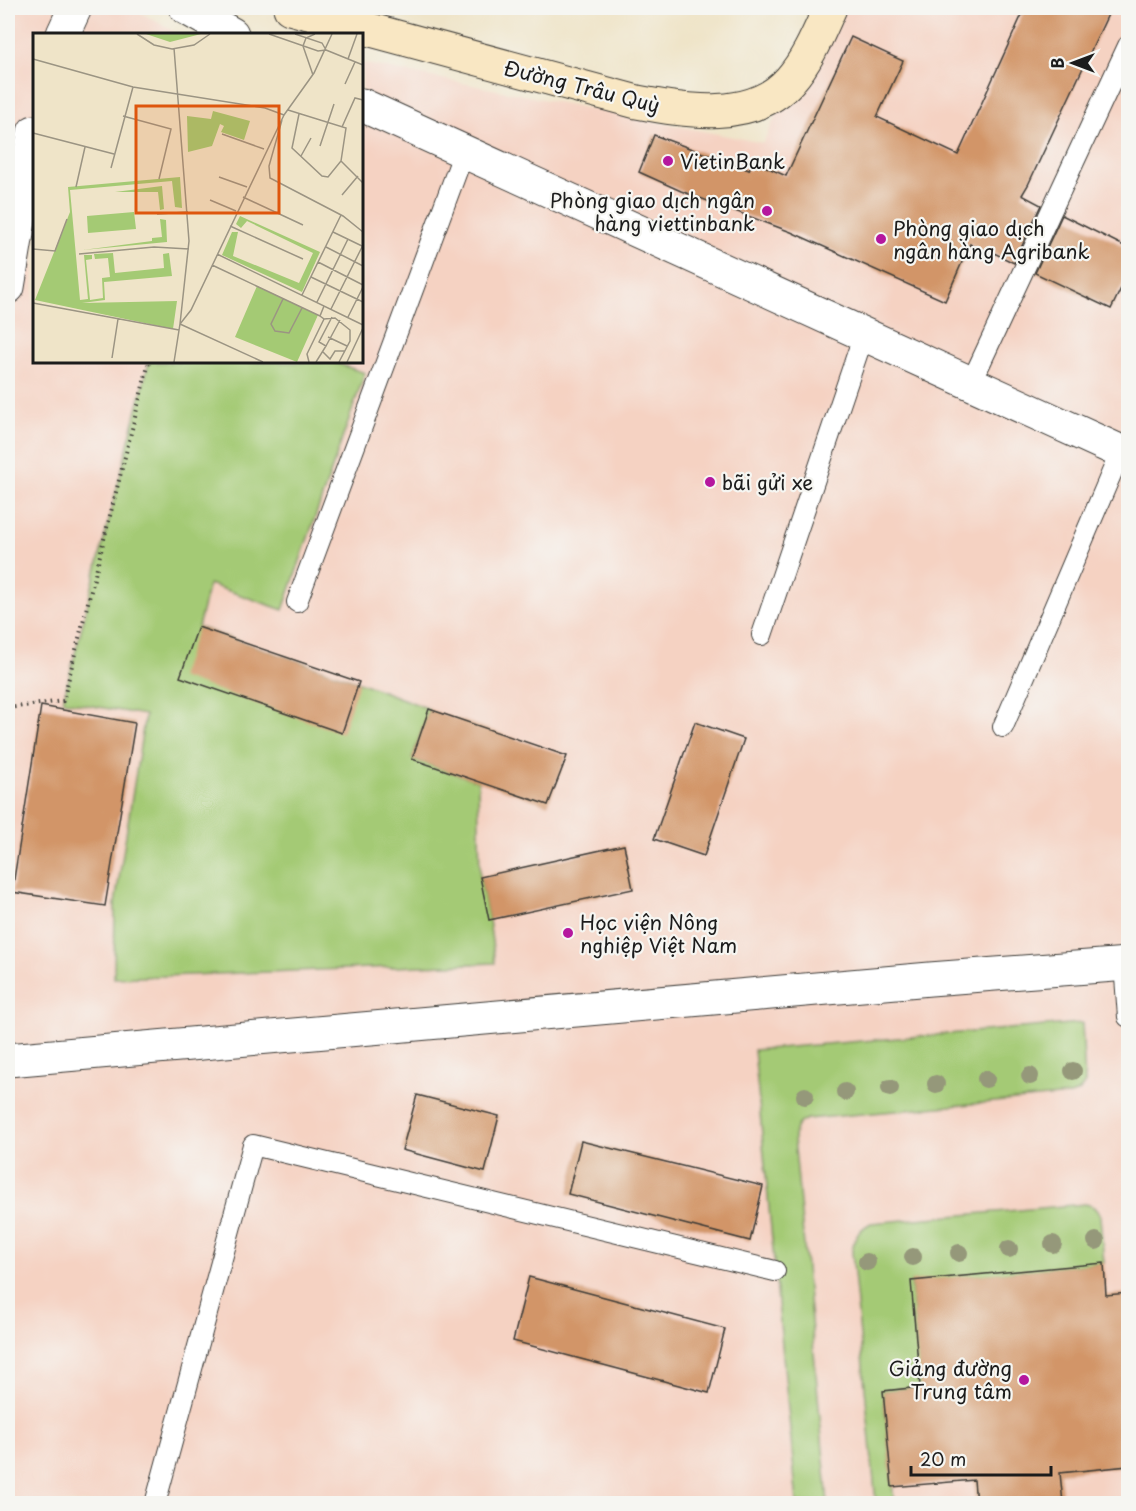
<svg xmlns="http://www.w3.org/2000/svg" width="1136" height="1511" viewBox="0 0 1136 1511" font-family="'Playpen Sans',sans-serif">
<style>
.built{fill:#f5d2c2}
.green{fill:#a4ca74;stroke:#607348;stroke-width:1.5}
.building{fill:#d29568}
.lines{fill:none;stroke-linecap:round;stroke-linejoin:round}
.lane-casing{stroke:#3c3a36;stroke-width:22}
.street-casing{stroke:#3c3a36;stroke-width:35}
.secondary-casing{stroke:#3c3a36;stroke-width:35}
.path{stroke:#3c3a36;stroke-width:4;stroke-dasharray:1.5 4.5;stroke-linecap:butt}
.lane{stroke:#fff;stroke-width:20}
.street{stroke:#fff;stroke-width:33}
.secondary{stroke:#f9e7c3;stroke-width:33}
.tree{fill:#95987a}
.poi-dot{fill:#b5179e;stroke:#f6f6f2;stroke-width:2}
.labels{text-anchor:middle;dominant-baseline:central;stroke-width:4.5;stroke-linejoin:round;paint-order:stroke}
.street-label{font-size:20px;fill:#1c1c1c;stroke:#f6f6f2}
.poi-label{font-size:20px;fill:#1c1c1c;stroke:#f6f6f2;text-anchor:start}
.inset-road{fill:none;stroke:#9b9483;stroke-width:1.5}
.view{fill:#de560d;fill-opacity:0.15;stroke:#de560d;stroke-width:3}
.inset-edge{fill:none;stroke:#1c1c1c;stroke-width:3}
</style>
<rect width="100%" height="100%" fill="#f6f6f2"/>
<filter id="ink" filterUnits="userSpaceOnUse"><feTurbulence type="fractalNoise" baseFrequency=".0167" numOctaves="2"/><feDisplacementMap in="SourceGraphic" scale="12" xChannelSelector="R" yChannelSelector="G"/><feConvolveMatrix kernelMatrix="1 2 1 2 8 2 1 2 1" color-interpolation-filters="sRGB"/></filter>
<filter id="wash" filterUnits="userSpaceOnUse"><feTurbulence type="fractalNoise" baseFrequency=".008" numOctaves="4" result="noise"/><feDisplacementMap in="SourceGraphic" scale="24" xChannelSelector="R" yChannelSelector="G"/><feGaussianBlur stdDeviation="1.35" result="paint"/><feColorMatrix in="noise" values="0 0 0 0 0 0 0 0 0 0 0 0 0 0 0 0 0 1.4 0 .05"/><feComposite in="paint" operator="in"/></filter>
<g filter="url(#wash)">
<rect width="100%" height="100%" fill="#efe4c8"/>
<path class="built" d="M 8,8 L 133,8 L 178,34 L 34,34 L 34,362 L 362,362 L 362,63 L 763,143 L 828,8 L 1128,8 L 1128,1503 L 8,1503 Z"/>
<path class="green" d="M 149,362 L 333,362 L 365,373 L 283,610 L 209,584 L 198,627 L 359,682 L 429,709 L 412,759 L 478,781 L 480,877 L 489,920 L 495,963 L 114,978 L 115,904 L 145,715 L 63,701 Z
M 1082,1023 L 1085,1083 L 1079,1092 L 1070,1095 L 807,1119 C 797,1123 795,1127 794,1138 L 828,1503 L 797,1503 L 754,1050 Z
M 1085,1204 C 1093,1205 1096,1208 1100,1216 L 1104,1263 L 911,1282 L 921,1387 L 883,1391 L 894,1503 L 876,1503 L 852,1252 C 854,1237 858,1230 871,1223 Z"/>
<g id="blocks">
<path class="building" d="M 1025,8 L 1111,8 L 1028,185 L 1022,195 L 1041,205 L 1014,263 L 986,249 L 983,254 L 970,244 L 945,301 L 791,232 L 681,191 L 639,172 L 654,135 L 749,170 L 753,161 L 786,176 L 851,37 L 903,61 L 877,117 L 958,155 Z
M 1062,215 L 1128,248 L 1128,274 L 1111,309 L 1035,273 Z
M 198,627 L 359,682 L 342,733 L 180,677 Z
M 41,706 L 135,723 L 105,906 L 12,892 Z
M 429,709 L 567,756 L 548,805 L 412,759 Z
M 695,722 L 744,739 L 704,856 L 654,839 Z
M 624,845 L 633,889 L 489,920 L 480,877 Z
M 417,1095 L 499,1116 L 485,1172 L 402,1150 Z
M 581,1141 L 763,1186 L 750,1241 L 568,1194 Z
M 1104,1263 L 1106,1295 L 1128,1293 L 1128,1466 L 1060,1473 L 1063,1503 L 976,1503 L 974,1480 L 892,1487 L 883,1391 L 920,1387 L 911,1281 Z
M 529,1277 L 725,1329 L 709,1393 L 513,1341 Z"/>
</g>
</g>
<g filter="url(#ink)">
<use href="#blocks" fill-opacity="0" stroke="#3c3a36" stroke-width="1.5"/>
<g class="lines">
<defs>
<path id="lane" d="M 971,383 L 1128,46
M 297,602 L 464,152
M 762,635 L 864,334
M 1003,727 L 1121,451
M 1124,964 L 1128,1017
M 155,1504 L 253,1145 L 775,1271"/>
<path id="street" d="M 186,8 L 232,34
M 63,34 L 75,8
M 362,105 L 1128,455
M 8,287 L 34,132
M 8,1060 L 930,979 L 1128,964"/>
<path id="secondary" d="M 290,8 L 637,102 C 685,111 753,123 790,80 C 808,60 819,32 830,8"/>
</defs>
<use href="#lane" class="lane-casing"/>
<use href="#street" class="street-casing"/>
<use href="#secondary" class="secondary-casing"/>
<path class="path" d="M 8,708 L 63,701 L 149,362"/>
<use href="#lane" class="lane"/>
<use href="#street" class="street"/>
<use href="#secondary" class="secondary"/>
</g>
<g class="tree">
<circle cx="1073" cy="1071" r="9"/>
<circle cx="1030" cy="1076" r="9"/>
<circle cx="986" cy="1079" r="9"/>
<circle cx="936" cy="1084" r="9"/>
<circle cx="890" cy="1088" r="9"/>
<circle cx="845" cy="1092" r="9"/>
<circle cx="805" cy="1096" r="9"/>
<circle cx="1096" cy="1241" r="9"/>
<circle cx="1053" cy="1244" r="9"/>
<circle cx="1009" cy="1249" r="9"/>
<circle cx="959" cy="1253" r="9"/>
<circle cx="913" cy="1257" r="9"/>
<circle cx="867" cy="1262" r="9"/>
</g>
</g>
<g class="poi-dot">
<circle cx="668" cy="161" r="6"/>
<circle cx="767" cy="211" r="6"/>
<circle cx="881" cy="239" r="6"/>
<circle cx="710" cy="482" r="6"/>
<circle cx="568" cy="933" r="6"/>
<circle cx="1024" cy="1380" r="6"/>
</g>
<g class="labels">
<g class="street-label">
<text transform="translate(582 86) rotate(14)">Đường Trâu Quỳ</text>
</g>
<g class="poi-label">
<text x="680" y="161">VietinBank</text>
<text x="755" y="200" text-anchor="end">Phòng giao dịch ngân<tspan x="755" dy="23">hàng viettinbank</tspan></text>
<text x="893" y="228">Phòng giao dịch<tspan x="893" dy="23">ngân hàng Agribank</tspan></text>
<text x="722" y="482">bãi gửi xe</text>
<text x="580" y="922">Học viện Nông<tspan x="580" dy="23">nghiệp Việt Nam</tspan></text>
<text x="1012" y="1368" text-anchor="end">Giảng đường<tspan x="1012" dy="23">Trung tâm</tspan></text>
</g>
</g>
<g transform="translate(33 33)">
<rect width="330" height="330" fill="#efe4c8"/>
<path d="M 113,1 L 168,1 L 137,9 ZM 180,78 L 217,88 L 211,107 L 188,99 L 191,93 L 187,91 L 179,113 L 155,119 L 154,83 L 178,86 ZM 147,144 L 149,175 L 142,174 L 139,148 L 37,157 L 47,267 L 55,266 L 51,222 L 59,222 L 59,226 L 53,227 L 57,267 L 70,265 L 69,245 L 77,244 L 75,225 L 62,226 L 61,221 L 80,220 L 82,240 L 131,235 L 130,221 L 136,220 L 139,243 L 71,249 L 72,267 L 49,270 L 144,268 L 140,296 L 2,267 L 37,179 L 35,154 ZM 129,153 L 131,176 L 127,177 L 125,159 L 82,159 ZM 101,179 L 103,196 L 55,200 L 54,183 ZM 207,183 L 287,219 L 269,259 L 189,222 L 199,199 L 205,199 L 200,223 L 266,250 L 280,220 L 214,188 L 208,195 L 203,191 ZM 127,186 L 133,187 L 134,209 L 50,217 L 119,208 L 119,205 L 129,204 ZM 224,253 L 285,282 L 264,329 L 202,304 Z" fill="#a4ca74"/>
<path class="inset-road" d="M 104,1 L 121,12 L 139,16 L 161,12 L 177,1M 236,1 L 285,18 L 293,17M 262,1 L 289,10 L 293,17M 141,15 L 156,208 L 147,291 L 230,329M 293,17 L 330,32M 0,26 L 100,54 L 232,75 L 251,82M 315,26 L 324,1M 280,42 L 270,13 L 273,5 L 282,1M 312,51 L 322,29M 255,77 L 313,95 L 308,128 L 295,144 L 289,143 L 259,115 L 266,81M 251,82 L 281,40 L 299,1M 90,83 L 138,96 L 126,146M 249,87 L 236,133 L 237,145 L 310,183 L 330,199M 309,94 L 322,65 L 330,67M 0,100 L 81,121M 189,101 L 231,116M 287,113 L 301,71M 268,123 L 278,105M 308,128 L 330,150M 78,135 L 100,54M 186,144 L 214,154M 43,154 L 52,114M 309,162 L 325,143M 210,164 L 270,192M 177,167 L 203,178M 124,181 L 155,179M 197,193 L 270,226M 300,199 L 329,213M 293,214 L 330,233M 0,216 L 22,218 L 34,186M 46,221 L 121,214 L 156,216M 184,221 L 330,292M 285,229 L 330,252M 179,232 L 287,283M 278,244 L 330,269M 269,262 L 308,182M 250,266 L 238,291 L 242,298 L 256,300 L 269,275M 284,269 L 315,206M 0,270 L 146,297M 298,276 L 330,212M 315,284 L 330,254M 291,286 L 302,285 L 317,297 L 317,308 L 306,329M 295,304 L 314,313M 293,313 L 307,287M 289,318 L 297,326 L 302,318 L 312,318M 79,325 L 85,286M 141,329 L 147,291 L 158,277 L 251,82M 276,329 L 274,321 L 291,286 L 287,283 L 291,273M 283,329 L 293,313 L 286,309 L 299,284M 314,329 L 330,295"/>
<path class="view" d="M 103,73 L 246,73 L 246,180 L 103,180 Z"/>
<rect width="330" height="330" class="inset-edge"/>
</g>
<rect width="1136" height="1511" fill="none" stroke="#f6f6f2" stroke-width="30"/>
<g transform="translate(1073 63) rotate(270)" stroke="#f6f6f2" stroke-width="4.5" paint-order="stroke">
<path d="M0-4.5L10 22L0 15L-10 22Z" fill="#1c1c1c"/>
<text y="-9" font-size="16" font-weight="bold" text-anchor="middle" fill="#1c1c1c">B</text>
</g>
<path d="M911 1466v9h140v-9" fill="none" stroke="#1c1c1c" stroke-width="3"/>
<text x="920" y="1466" font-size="18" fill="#1c1c1c" stroke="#f6f6f2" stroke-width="4.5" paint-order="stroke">20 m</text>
</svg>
